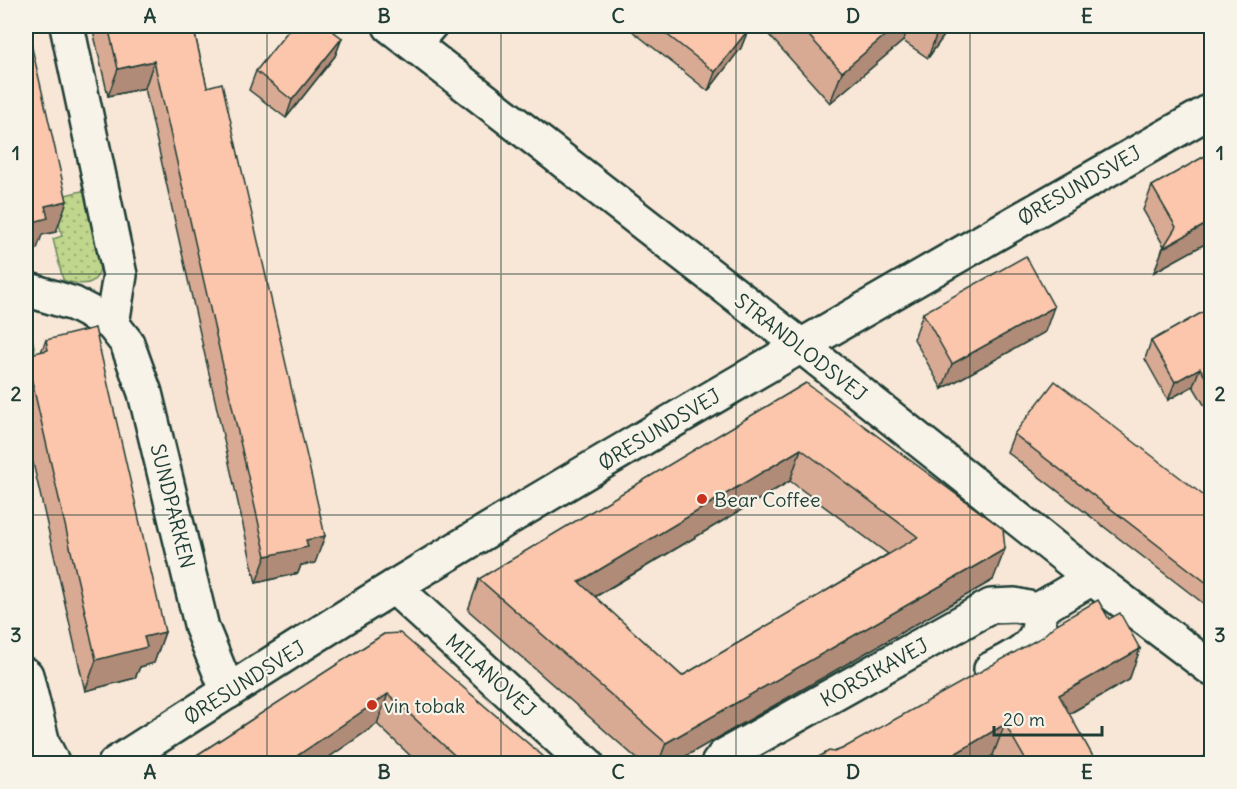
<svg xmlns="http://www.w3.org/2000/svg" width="1237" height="789" viewBox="0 0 1237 789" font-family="Delius,sans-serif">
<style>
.grass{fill:url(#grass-dots);stroke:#6f8a60;stroke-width:1.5}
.park{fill:url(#park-tufts);stroke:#6f8a60;stroke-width:1.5}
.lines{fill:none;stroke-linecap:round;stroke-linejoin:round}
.service-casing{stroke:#1f3d34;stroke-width:26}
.minor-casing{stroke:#1f3d34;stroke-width:38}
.tertiary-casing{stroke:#1f3d34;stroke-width:38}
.service{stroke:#f7f3e8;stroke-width:21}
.minor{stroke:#f7f3e8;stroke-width:33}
.tertiary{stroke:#f7f3e8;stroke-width:33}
.wall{fill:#d8aa94;stroke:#1f3d34;stroke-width:1.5;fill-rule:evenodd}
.shaded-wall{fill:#b08b78;stroke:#1f3d34;stroke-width:1.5}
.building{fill:#fbc6ac;stroke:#1f3d34;stroke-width:1.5;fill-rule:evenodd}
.grid{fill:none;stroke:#1f3d34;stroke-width:1.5;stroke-opacity:0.55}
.poi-dot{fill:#c8321e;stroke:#f7f3e8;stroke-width:2}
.labels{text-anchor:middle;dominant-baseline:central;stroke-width:4.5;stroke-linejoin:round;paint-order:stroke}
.street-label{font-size:20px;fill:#1f3d34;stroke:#f7f3e8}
.poi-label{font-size:20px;fill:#1f3d34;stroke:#f7f3e8;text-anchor:start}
.neatline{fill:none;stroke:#1f3d34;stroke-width:2}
.grid-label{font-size:20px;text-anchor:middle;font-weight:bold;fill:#1f3d34}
</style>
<defs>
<pattern id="grass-dots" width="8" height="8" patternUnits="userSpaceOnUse" patternTransform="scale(1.5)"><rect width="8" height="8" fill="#bfd68c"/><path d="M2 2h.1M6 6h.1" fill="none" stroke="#9baf73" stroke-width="1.8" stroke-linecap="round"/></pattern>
<pattern id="park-tufts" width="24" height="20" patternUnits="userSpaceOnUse" patternTransform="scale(1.5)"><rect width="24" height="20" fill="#bfd68c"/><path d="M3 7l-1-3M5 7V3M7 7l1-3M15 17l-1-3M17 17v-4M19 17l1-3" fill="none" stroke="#9baf73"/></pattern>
</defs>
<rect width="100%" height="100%" fill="#f8e6d6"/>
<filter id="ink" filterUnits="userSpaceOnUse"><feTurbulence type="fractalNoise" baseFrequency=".0167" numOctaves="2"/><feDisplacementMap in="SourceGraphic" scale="12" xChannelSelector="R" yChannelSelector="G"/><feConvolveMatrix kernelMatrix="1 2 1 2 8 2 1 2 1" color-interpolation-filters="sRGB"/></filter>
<g filter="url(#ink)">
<path class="grass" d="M 86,190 L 101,257 C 101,285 87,288 63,280 L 53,239 L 62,236 L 53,198 Z"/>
<path class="park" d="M 26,310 L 35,351 L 26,357 Z"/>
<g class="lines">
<defs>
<path id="service" d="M 418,48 L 437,26"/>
<path id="minor" d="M 67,26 L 120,275 L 112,324
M 26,289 L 74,304 L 112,324 L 127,343 L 145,393 L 202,628 L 228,692
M 394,587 L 587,764
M 991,669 C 1009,659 1037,648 1039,625 C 1039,620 1038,615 1038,610
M 26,675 L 43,744 L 53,764
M 718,764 L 724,756 L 991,606 L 1015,605 L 1038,610 L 1092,578"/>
<path id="tertiary" d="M 390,26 L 800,345 L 1092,578 L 1212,669
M 115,764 C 209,704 302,643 397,585 C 666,422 939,266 1212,110"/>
</defs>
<use href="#service" class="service-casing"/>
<use href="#minor" class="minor-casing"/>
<use href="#tertiary" class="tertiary-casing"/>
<use href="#service" class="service"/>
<use href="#minor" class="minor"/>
<use href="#tertiary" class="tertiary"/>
</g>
<path class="wall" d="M 92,26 L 193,26 L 315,563 L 301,565 L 298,573 L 256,583 L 145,88 L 108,96 Z
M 626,26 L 742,26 L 748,30 L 741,48 L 708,91 Z
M 761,26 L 951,26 L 928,58 L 903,41 L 830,103 Z
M 342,38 L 335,56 L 286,118 L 249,90 L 256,71 Z
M 1212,152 L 1212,240 L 1154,272 L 1164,246 L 1143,210 L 1152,186 Z
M 1212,307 L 1212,418 L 1193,386 L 1168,400 L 1145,359 L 1151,341 Z
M 923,313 L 1045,332 L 942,389 L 914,339 Z
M 46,340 L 165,632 L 154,663 L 140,667 L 135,678 L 85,691 L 26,432 L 26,355 L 41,352 Z
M 806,383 L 993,580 L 672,764 L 643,764 L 468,610 L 479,579 ZM 790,481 L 888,554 L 682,676 L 595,597 Z
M 1014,434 L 1212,502 L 1212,610 L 1007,452 Z
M 1109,619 L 1140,649 L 1129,680 L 1069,714 L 1097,764 L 998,764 L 993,755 L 834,752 L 842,749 Z
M 384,634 L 552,764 L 419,764 L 377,724 L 319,764 L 183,764 Z"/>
<path class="shaded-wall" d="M 896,26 L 909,26 L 903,41 L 830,103 L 842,72 Z
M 940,26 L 951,26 L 928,58 L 939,27 Z
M 748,30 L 741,48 L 708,91 L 715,72 Z
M 342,38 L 335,56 L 286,118 L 292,100 Z
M 154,61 L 145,88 L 108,96 L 118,69 Z
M 67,201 L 56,232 L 42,235 L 37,249 L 26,252 L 26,224 L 45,206 Z
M 1212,221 L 1212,240 L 1154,272 L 1163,248 Z
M 1054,307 L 1045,332 L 942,389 L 952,364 Z
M 1200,368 L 1193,386 L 1168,400 L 1175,382 Z
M 801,449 L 790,481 L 567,613 L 579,582 Z
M 325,536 L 315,563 L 301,565 L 298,573 L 256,583 L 266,556 L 306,540 Z
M 1005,549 L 993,580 L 672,764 L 658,764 L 666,743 Z
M 165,632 L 154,663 L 140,667 L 135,678 L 85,691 L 96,660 L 144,637 Z
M 1140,649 L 1129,680 L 1047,726 L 1059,695 Z
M 388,694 L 377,724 L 319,764 L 285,764 Z
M 1005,724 L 993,755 L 980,764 L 938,764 Z"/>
<path class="building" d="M 26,26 L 27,26 L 67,201 L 45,206 L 48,218 L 26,224 Z
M 108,26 L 193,26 L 207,87 L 222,83 L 325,536 L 306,540 L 308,547 L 266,556 L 154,61 L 118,69 Z
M 292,26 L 326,26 L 342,38 L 292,100 L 256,71 Z
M 656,26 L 742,26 L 748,30 L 715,72 Z
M 800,26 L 896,26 L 842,72 Z
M 1212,152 L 1212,221 L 1163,248 L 1176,227 L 1152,186 Z
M 1026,256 L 1054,307 L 952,364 L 923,313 Z
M 1212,307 L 1212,388 L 1200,368 L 1175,382 L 1151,341 Z
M 95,328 L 165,632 L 144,637 L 147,647 L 96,660 L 26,355 L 48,350 L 46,340 Z
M 1055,381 L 1212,502 L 1212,587 L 1014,434 Z
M 806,383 L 1003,529 L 1005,549 L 666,743 L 479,579 ZM 801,449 L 918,537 L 682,676 L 579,582 Z
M 1098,600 L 1109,619 L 1120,613 L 1140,649 L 1059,695 L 1097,764 L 1028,764 L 1005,724 L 938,764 L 806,764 L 829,751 L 834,752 L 842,749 L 1042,637 L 1055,625 Z
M 400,633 L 552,764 L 464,764 L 388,694 L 285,764 L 183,764 L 384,634 Z
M 1212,752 L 1212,764 L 1191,764 Z"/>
</g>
<path class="grid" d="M 267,26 L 267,764M 501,26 L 501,764M 736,26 L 736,764M 970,26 L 970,764M 26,274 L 1212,274M 26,515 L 1212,515"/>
<g class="poi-dot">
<circle cx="702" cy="499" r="6"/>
<circle cx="372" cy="705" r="6"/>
</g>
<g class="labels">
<g class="street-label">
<text transform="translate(1079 185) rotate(-30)">ØRESUNDSVEJ</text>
<text transform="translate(801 347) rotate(38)">STRANDLODSVEJ</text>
<text transform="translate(659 429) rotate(-31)">ØRESUNDSVEJ</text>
<text transform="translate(173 506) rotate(76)">SUNDPARKEN</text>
<text transform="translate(874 672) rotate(-29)">KORSIKAVEJ</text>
<text transform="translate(491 675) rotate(42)">MILANOVEJ</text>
<text transform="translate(244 682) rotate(-32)">ØRESUNDSVEJ</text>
</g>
<g class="poi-label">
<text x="714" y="499">Bear Coffee</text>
<text x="384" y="705">vin tobak</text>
</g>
</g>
<rect width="1237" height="789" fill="none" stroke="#f7f3e8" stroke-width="66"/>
<path d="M994 726v9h108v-9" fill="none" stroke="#1f3d34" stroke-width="3"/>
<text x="1003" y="726" font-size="18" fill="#1f3d34" stroke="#f7f3e8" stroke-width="4.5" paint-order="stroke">20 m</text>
<rect x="33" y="33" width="1171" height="723" class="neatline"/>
<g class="grid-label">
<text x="150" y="23">A</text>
<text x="384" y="23">B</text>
<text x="618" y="23">C</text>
<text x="853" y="23">D</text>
<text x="1087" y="23">E</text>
<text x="16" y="160">1</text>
<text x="1220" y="160">1</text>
<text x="16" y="401">2</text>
<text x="1220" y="401">2</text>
<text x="16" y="642">3</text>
<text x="1220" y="642">3</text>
<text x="150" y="779">A</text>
<text x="384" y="779">B</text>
<text x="618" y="779">C</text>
<text x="853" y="779">D</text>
<text x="1087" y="779">E</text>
</g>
</svg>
